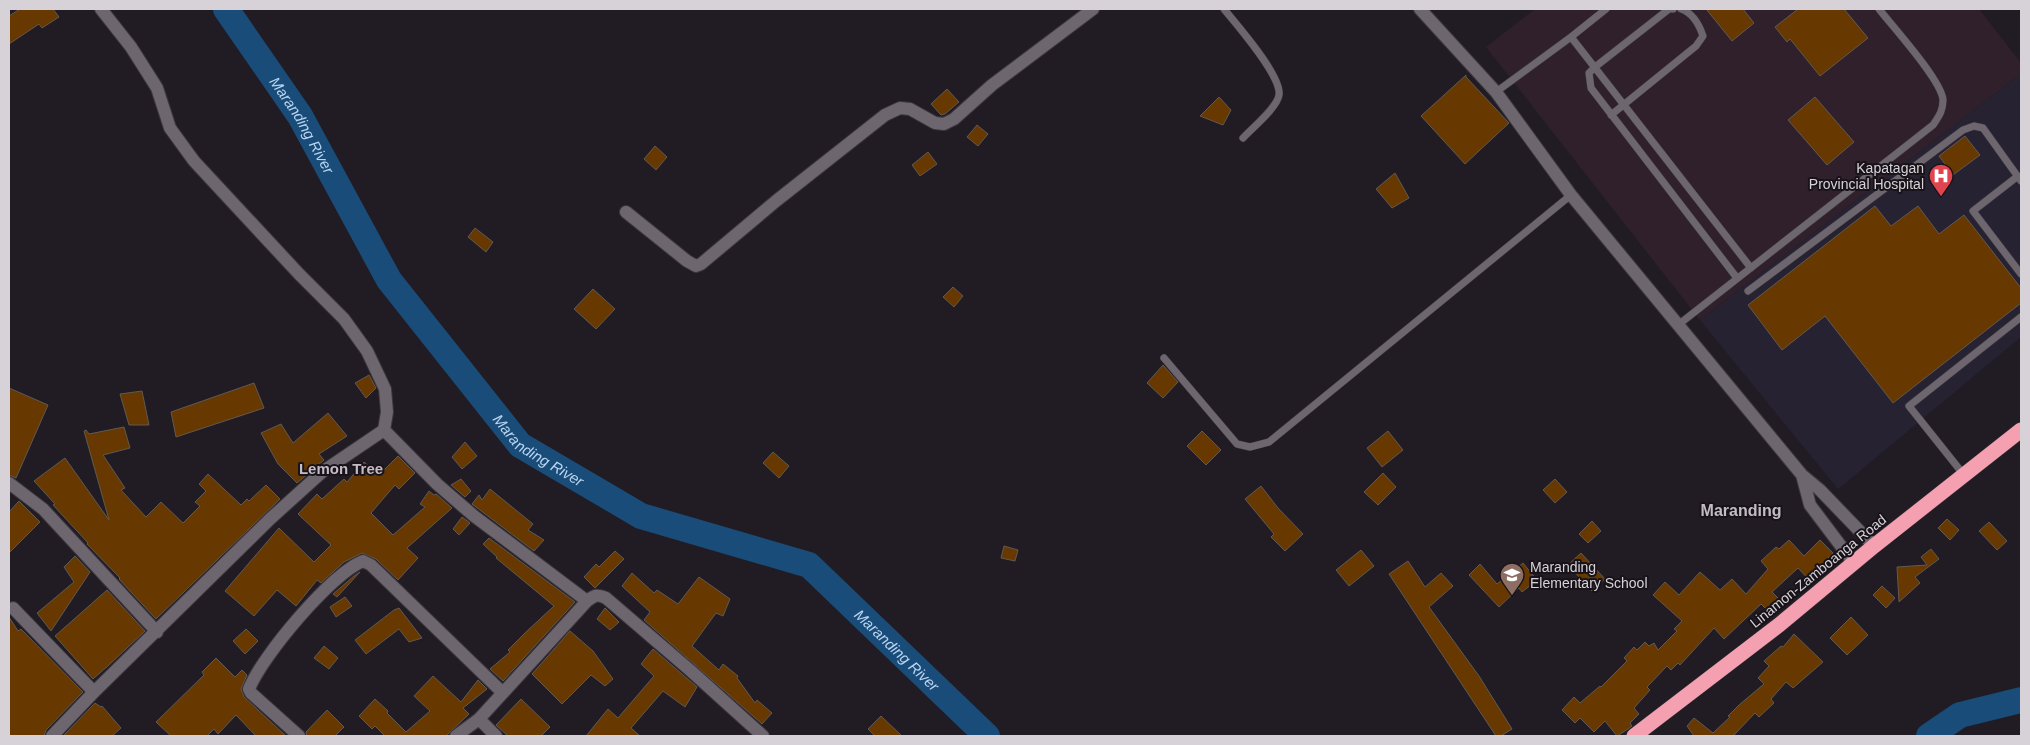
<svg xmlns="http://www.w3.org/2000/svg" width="2030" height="745" viewBox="0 0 2030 745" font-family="Arial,sans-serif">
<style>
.commercial{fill:#2f202b}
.medical{fill:#262232}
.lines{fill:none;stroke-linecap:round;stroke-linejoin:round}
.river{stroke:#194c78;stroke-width:26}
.building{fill:#673900;stroke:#615952}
.lane-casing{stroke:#3c383d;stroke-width:8}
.street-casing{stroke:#3c383d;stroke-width:14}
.highway-casing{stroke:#3c383d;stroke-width:16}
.lane{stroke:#6d666f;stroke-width:7}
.street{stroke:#6d666f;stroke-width:12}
.highway{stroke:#f5a0b0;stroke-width:15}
.labels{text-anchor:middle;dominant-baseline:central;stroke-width:4;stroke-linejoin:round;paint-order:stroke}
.poi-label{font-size:14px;fill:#d6d2d7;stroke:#181319;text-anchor:end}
.street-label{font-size:14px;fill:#d6d2d7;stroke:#181319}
.water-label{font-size:15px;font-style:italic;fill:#b9d5f1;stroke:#181319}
.neighbourhood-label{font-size:15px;font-weight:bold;fill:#c3bbc5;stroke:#181319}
.quarter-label{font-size:16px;font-weight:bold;fill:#c3bbc5;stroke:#181319}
</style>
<rect width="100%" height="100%" fill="#211c23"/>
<path class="commercial" d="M 1535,9 L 1979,9 L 2021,63 L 2021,74 L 1700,320 L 1486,47 Z"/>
<path class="medical" d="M 2021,74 L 2021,337 L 1838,489 L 1700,320 Z"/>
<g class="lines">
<g class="river">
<path id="s1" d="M 226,9 L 300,116 L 389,280 L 520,445 L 641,516 L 809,565 L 987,736"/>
<path d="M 1929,736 L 1960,715 L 2021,700"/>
</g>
</g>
<path class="building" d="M 20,9 L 53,9 L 59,17 L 42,28 L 39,24 L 9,44 L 9,16 Z
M 1706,9 L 1743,9 L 1754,23 L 1732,41 Z
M 1798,9 L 1844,9 L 1868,38 L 1820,76 L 1790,39 L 1787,42 L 1775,27 Z
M 1466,75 L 1466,77 L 1509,123 L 1465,164 L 1421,116 Z
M 947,89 L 959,102 L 945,114 L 941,115 L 931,104 Z
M 1219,97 L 1231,110 L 1223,125 L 1200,116 Z
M 1815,97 L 1854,142 L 1827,165 L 1788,120 Z
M 977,125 L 988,134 L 978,146 L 967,137 Z
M 1965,136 L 1980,155 L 1953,175 L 1939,156 Z
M 655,146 L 667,157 L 656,170 L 644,159 Z
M 928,152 L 937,164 L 920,176 L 912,165 Z
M 1395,173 L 1409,198 L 1392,208 L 1376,189 Z
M 1875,206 L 1891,226 L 1918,206 L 1939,234 L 1964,215 L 2021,288 L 2021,303 L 1893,403 L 1825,316 L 1782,350 L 1748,305 Z
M 475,228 L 493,242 L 486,252 L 468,237 Z
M 953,287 L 963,296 L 954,307 L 943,297 Z
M 593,289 L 615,309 L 596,329 L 574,309 Z
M 1163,365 L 1178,382 L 1163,398 L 1147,383 Z
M 369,375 L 376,388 L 366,398 L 355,383 Z
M 254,383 L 264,408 L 176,437 L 171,412 Z
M 9,388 L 48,405 L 16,478 L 9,475 Z
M 142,391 L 149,425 L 129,425 L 120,394 Z
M 328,413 L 347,436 L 319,454 L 324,460 L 297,483 L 278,464 L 261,433 L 281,424 L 293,443 Z
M 124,427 L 130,448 L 103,455 L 125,488 L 121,490 L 146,517 L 161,502 L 183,523 L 200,506 L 195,502 L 206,491 L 199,484 L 208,474 L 241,505 L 247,499 L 249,501 L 266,485 L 280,499 L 156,619 L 119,579 L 120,578 L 87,544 L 88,543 L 53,505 L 55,504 L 34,481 L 65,458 L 109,520 L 84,431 L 86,430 L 89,434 Z
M 1202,431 L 1221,450 L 1206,465 L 1187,446 Z
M 1388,431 L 1403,450 L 1382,467 L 1367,448 Z
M 465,442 L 477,456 L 462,469 L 452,457 Z
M 773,452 L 789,466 L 779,478 L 763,463 Z
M 398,456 L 415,473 L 399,489 L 395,485 L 371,513 L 393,535 L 425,507 L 420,504 L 429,491 L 434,495 L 436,494 L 452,508 L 407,548 L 418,558 L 398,580 L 376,559 L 362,553 L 344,562 L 321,583 L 317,580 L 296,606 L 277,590 L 254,616 L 225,591 L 279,528 L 314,562 L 331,545 L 298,514 L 317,494 L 322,499 L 344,479 L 347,482 L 364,462 L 379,475 Z
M 1383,473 L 1396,487 L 1378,505 L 1364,492 Z
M 461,479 L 471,491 L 465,497 L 451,485 Z
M 1555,479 L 1567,492 L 1555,503 L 1543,490 Z
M 1261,486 L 1278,508 L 1303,534 L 1285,551 L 1271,537 L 1274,534 L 1245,499 Z
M 490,489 L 533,524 L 528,530 L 544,540 L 534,551 L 472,504 L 479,495 L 482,500 Z
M 19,501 L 40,522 L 9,553 L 9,512 Z
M 462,517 L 470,523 L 459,535 L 453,529 Z
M 1947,519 L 1959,530 L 1950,540 L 1938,528 Z
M 1592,521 L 1601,531 L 1588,543 L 1579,534 Z
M 1989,522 L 2007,541 L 1997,550 L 1979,531 Z
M 489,538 L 575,602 L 503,681 L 490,669 L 510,652 L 508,650 L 526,632 L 554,606 L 496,558 L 497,557 L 483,544 Z
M 1789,540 L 1804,556 L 1820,540 L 1833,553 L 1822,564 L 1827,569 L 1812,583 L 1798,568 L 1772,592 L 1779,599 L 1768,611 L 1761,604 L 1724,639 L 1714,628 L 1680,665 L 1678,663 L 1671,670 L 1667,666 L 1647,687 L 1650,690 L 1634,708 L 1639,714 L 1630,723 L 1632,726 L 1628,729 L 1617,736 L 1605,721 L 1594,732 L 1580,718 L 1575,723 L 1562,710 L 1574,697 L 1580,703 L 1600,686 L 1601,687 L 1627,661 L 1624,658 L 1634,647 L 1637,650 L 1645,642 L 1649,646 L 1654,643 L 1658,650 L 1677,631 L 1674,629 L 1682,621 L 1653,595 L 1665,582 L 1679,595 L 1700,572 L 1720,590 L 1732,579 L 1746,594 L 1768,569 L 1761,561 L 1776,547 L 1779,549 Z
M 1004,546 L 1018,550 L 1015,561 L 1001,558 Z
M 1931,549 L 1939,559 L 1915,577 L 1920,583 L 1899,602 L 1897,567 L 1927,565 L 1921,557 Z
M 1361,550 L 1374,566 L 1349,586 L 1336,570 Z
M 615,551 L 624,559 L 595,588 L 584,577 L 596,564 L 599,567 Z
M 1581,553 L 1605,579 L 1592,591 L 1568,565 Z
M 75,556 L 90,572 L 51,631 L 37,613 L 74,582 L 64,567 Z
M 1408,561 L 1425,587 L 1441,573 L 1453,586 L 1429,607 L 1479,676 L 1512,729 L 1501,736 L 1496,736 L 1389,574 Z
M 1523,563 L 1537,580 L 1522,592 L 1519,588 L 1499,607 L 1469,575 L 1480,564 L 1497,584 Z
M 360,572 L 337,597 L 333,594 L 354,576 Z
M 632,573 L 654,593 L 657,590 L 678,604 L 699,577 L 730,599 L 723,616 L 716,613 L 692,646 L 719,670 L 723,664 L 738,676 L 737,678 L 755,703 L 757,700 L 772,713 L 762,724 L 644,620 L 650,612 L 622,586 Z
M 1882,586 L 1895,598 L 1886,608 L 1873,595 Z
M 107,590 L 145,631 L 109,665 L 93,679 L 55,636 Z
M 345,597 L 352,606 L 336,617 L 330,607 Z
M 399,608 L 422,638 L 409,642 L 399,629 L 366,654 L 355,640 L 394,610 Z
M 605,608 L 619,622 L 610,630 L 597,619 Z
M 9,617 L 18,631 L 21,629 L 83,692 L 46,730 L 44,736 L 9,736 Z
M 1851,617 L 1868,635 L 1847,655 L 1830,638 Z
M 246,629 L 258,641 L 245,654 L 233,641 Z
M 570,631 L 593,651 L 613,679 L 605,686 L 591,675 L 562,704 L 532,674 Z
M 1794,634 L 1823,662 L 1793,688 L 1786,682 L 1771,699 L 1774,703 L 1759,717 L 1755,713 L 1733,736 L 1694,736 L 1687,726 L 1694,718 L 1713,733 L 1730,717 L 1728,716 L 1739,705 L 1764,684 L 1758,678 L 1769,666 L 1764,661 L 1781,646 L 1783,647 Z
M 324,646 L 338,658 L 329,669 L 314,658 Z
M 653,649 L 697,687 L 685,707 L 663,691 L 631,728 L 640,736 L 586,736 L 608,709 L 618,718 L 654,676 L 641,664 Z
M 216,658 L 235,677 L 242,670 L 247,675 L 241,689 L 244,697 L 286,736 L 256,736 L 236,715 L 218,734 L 214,729 L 207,736 L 171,736 L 156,722 L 204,675 L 202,672 Z
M 433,676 L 461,702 L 478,680 L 487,689 L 463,708 L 469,714 L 446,736 L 385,736 L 375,726 L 372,729 L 359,716 L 375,699 L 388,711 L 387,713 L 406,732 L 430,711 L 414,696 Z
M 521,699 L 550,727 L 541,736 L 508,736 L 496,725 Z
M 95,703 L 101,707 L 102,706 L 121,728 L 112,736 L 63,736 Z
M 327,710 L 344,727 L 335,736 L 307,736 L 306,732 Z
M 881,716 L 902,736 L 875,736 L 868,729 Z"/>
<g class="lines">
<defs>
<path id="lane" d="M 1224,9 C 1237,25 1282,76 1279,95 C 1277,108 1252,128 1243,138
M 1673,9 L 1669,9 L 1595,67 L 1589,73 L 1591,88 L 1737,278
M 1571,37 L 1751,268
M 1496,92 L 1571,37 L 1606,9
M 1611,115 L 1696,46 L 1703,36 C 1699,24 1693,13 1681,9
M 2018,176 L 1973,211 L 2021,274
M 1748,291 L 1963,130 L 1974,126 L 1983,128 L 2021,181
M 1678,325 L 1933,125 C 1939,116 1943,111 1943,100 C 1942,81 1893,27 1879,9
M 1164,358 L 1237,444 L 1250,447 L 1269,442 L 1571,195
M 1964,475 L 1909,406 L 2021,317"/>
<path id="street" d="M 101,9 L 131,47 L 157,88 L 170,128 L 194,161 L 299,274 L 344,319 L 367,351 L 385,389 L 387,412 L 384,430 L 437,484 L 474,516 L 587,601
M 1420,9 L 1496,92 L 1571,195 L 1802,475 L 1820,490 L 1874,546
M 626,212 L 687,261 L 696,266 L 701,264 L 776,201 L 885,115 L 900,108 L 910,109 L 935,123 L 944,124 L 954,119 L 992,85 L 1093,9
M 1802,475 L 1810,505 L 1853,562
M 9,483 L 43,509 L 157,632
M 13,608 L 94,692
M 52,736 L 94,692 L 270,519 L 322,472 L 384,430
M 299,736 L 251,693 L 249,689 C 262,656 331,574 363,561 L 371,565 L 503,693
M 456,736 L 479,719
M 496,736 L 479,719 L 587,601 C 595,595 597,594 606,598 L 691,671 L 763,736"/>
<path id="highway" d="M 1634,736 L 1779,625 L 1874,546 L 2021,430"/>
</defs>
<use href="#lane" class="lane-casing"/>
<use href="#street" class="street-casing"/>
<use href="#highway" class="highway-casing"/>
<use href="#lane" class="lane"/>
<use href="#street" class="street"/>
<use href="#highway" class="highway"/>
</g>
<defs>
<symbol id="hospital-pin" viewBox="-11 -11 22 30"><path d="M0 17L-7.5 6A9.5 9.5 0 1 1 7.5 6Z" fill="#e0444e" stroke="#181319"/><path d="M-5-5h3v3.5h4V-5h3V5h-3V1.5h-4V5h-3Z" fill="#fff"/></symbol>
<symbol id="school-pin" viewBox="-11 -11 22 30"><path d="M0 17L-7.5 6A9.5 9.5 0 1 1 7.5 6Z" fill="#8d6e63" stroke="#181319"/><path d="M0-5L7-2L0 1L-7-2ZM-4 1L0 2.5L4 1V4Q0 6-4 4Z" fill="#fff"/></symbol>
</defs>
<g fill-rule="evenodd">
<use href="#hospital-pin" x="1927" y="162" width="28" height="38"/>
<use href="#school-pin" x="1498" y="561" width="28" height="38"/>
</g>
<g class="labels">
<g class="poi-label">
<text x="1924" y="168">Kapatagan<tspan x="1924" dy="16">Provincial Hospital</tspan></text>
<text x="1530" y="567" text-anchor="start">Maranding<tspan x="1530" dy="16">Elementary School</tspan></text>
</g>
<g class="street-label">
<text transform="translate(1818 571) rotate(-39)">Linamon-Zamboanga Road</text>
</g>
<g class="water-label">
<text stroke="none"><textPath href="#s1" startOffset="139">Maranding River</textPath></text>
<text stroke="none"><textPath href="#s1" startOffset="545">Maranding River</textPath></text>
<text stroke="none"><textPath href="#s1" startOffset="965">Maranding River</textPath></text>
</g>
<g class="neighbourhood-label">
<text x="341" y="468">Lemon Tree</text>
</g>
<g class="quarter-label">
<text x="1741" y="510">Maranding</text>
</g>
</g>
<rect width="2030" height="745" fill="none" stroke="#d6d2d7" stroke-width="20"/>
</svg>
